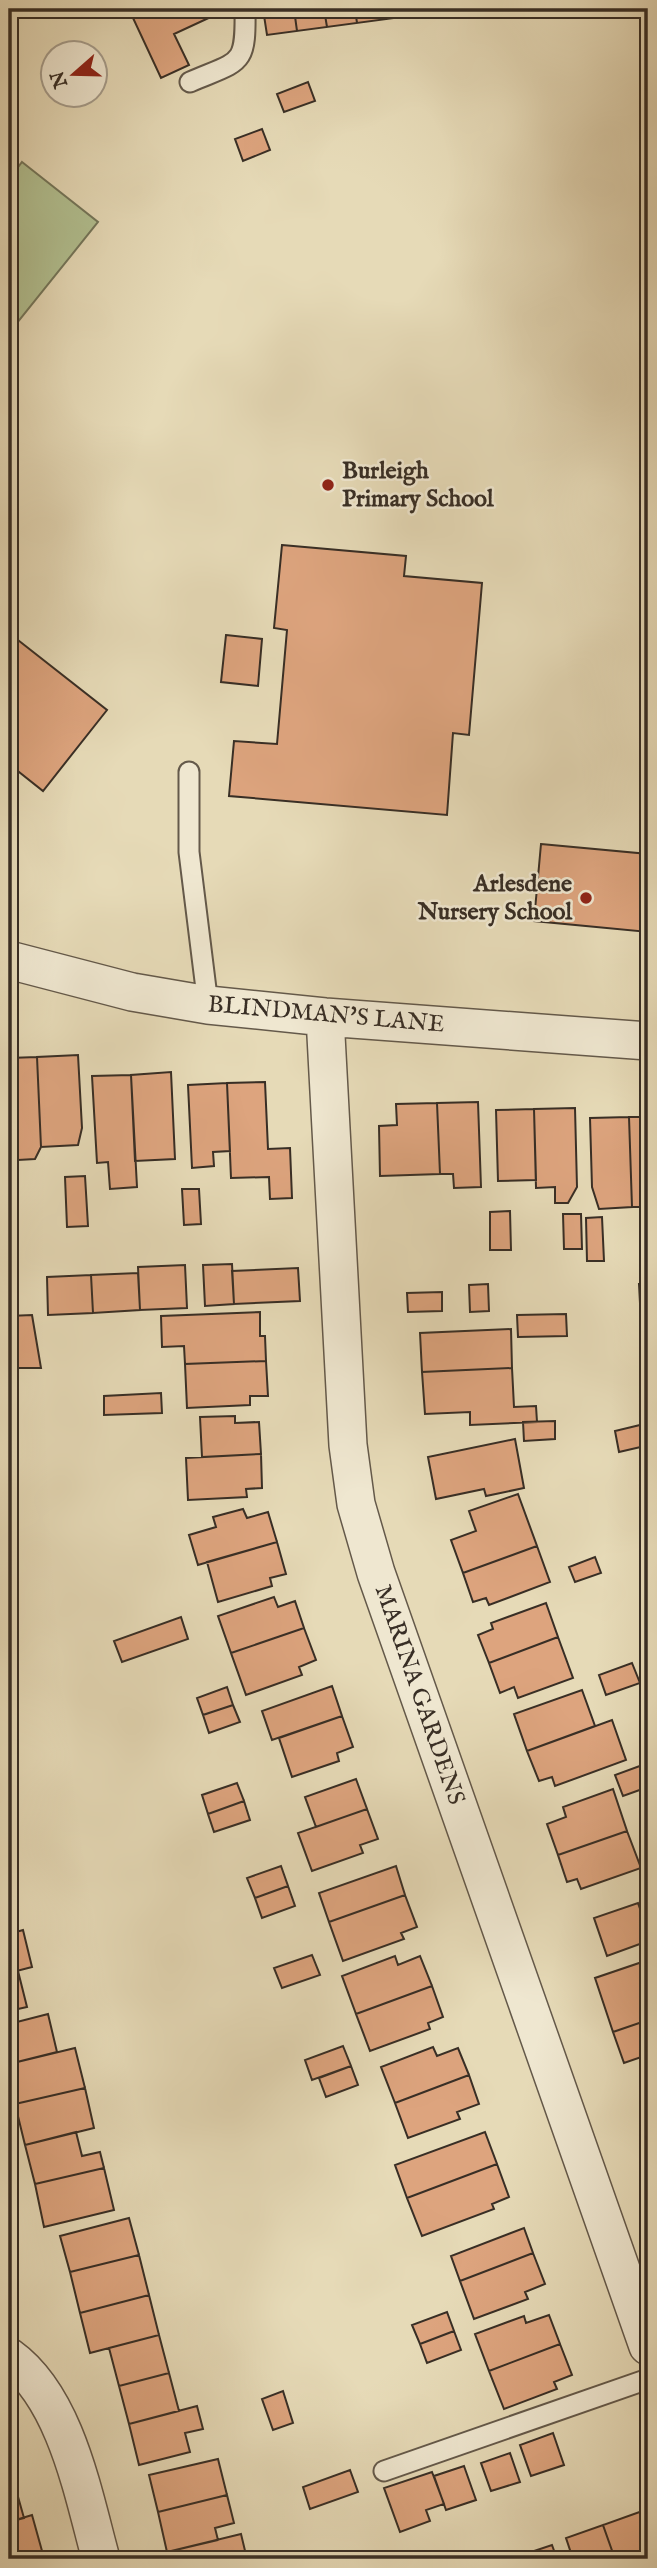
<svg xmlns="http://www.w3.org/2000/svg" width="657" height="2568" viewBox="0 0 657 2568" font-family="'IM FELL English',serif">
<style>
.garden{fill:#b2c091;stroke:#75775b;stroke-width:2}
.building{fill:#dda47e;stroke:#382e25;stroke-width:2}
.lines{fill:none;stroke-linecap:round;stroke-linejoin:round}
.lane-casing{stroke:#64594a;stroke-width:23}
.street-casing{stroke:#64594a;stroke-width:40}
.lane{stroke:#efe7d0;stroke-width:19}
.street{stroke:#efe7d0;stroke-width:37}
.poi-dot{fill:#8f2418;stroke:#efe7d0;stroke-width:2.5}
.labels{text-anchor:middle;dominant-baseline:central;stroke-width:5;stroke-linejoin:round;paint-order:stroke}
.poi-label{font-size:24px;font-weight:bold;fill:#382e25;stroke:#efe7d0;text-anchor:start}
.street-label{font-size:24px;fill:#382e25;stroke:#efe7d0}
</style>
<rect width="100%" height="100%" fill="#e6dab7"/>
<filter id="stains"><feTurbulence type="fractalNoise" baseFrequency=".00286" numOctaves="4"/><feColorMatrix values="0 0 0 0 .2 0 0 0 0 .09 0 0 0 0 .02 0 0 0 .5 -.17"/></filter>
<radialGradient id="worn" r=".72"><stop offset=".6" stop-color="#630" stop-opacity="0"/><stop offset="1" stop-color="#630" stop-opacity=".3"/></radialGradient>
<path class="garden" d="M 22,162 L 98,222 L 9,333 L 9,179 Z"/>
<path class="building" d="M 152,9 L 228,9 L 174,34 L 189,65 L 161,78 L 133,18 Z
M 263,9 L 294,9 L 297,31 L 267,35 Z
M 294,9 L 324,9 L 327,27 L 297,31 Z
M 324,9 L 355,9 L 357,23 L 327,27 Z
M 355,9 L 385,9 L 387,19 L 357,23 Z
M 385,9 L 416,9 L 417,15 L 387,19 Z
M 308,82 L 315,101 L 284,112 L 277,94 Z
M 262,129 L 270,150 L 243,161 L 235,139 Z
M 282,545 L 406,556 L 404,576 L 482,583 L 469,735 L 453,733 L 447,815 L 229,796 L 234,741 L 277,744 L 287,630 L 274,628 Z
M 9,633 L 107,710 L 43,791 L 9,764 Z
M 226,635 L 262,639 L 258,686 L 221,682 Z
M 541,844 L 648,854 L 648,932 L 534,921 Z
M 78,1055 L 82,1128 L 78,1145 L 41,1147 L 37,1057 Z
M 37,1057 L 41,1147 L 35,1159 L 18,1160 L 12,1148 L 9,1148 L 9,1058 Z
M 171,1072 L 175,1159 L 135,1161 L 131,1075 Z
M 131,1075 L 137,1187 L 110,1189 L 108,1162 L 97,1163 L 92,1076 Z
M 265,1082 L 268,1149 L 290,1148 L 292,1198 L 270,1199 L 269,1177 L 231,1178 L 227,1083 Z
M 227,1083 L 230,1151 L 213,1152 L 214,1166 L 192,1168 L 188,1085 Z
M 478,1102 L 481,1187 L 454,1188 L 453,1174 L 440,1174 L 437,1103 Z
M 437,1103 L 440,1174 L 380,1176 L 379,1126 L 397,1125 L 396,1104 Z
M 575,1108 L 577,1187 L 568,1203 L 555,1203 L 555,1187 L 536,1188 L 534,1109 Z
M 534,1109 L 536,1180 L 498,1181 L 496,1110 Z
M 629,1117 L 632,1207 L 599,1209 L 592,1187 L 590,1118 Z
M 629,1117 L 648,1117 L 648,1207 L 632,1207 Z
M 85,1176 L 88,1226 L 67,1227 L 65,1177 Z
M 182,1189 L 199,1189 L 201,1224 L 184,1225 Z
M 510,1211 L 511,1250 L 490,1250 L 490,1212 Z
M 563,1214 L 581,1214 L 582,1249 L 564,1249 Z
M 602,1217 L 604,1261 L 587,1261 L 586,1218 Z
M 232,1264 L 234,1304 L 205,1306 L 203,1265 Z
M 185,1265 L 187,1308 L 140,1310 L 138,1267 Z
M 298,1268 L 300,1301 L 234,1304 L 232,1271 Z
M 138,1273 L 140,1310 L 93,1313 L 91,1275 Z
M 91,1275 L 93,1313 L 48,1315 L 47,1277 Z
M 488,1284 L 489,1311 L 470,1312 L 469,1285 Z
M 639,1284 L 648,1284 L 648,1302 L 640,1303 Z
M 442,1292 L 442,1311 L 408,1312 L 407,1293 Z
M 260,1312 L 260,1336 L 265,1336 L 266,1361 L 185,1364 L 184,1346 L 162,1347 L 161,1316 Z
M 566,1314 L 567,1336 L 518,1337 L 517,1315 Z
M 32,1315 L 41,1368 L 9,1368 L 9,1316 Z
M 511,1329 L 512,1368 L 422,1372 L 420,1333 Z
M 266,1361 L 268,1396 L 250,1396 L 250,1405 L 187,1408 L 185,1364 Z
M 512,1368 L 514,1407 L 536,1406 L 537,1422 L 470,1425 L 470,1412 L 425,1414 L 422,1372 Z
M 161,1393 L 162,1413 L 104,1415 L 104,1396 Z
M 235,1416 L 235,1423 L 259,1422 L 261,1454 L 202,1457 L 200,1417 Z
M 555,1421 L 555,1439 L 524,1441 L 523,1422 Z
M 640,1425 L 645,1446 L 619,1452 L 615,1431 Z
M 515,1439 L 524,1488 L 486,1496 L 484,1489 L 436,1499 L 428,1457 Z
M 261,1454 L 262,1488 L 246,1489 L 247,1497 L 188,1500 L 186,1458 Z
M 518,1494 L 537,1546 L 463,1573 L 451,1540 L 476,1531 L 469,1511 Z
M 243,1509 L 247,1518 L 268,1512 L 277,1542 L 198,1565 L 189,1535 L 216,1527 L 213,1517 Z
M 277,1542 L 286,1574 L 270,1578 L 272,1586 L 218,1602 L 207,1562 Z
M 537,1546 L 550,1582 L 489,1605 L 486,1598 L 473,1602 L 463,1573 Z
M 595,1557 L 601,1573 L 575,1582 L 569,1567 Z
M 274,1597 L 278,1607 L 295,1601 L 304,1628 L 231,1653 L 218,1616 Z
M 546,1603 L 558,1637 L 489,1663 L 478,1635 L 493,1629 L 491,1623 Z
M 181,1617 L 188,1639 L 122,1662 L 114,1641 Z
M 304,1628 L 316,1660 L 299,1667 L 302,1675 L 246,1695 L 231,1653 Z
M 558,1637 L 573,1678 L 518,1698 L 514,1687 L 500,1693 L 489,1663 Z
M 632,1663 L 640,1683 L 606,1695 L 599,1675 Z
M 332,1686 L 342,1716 L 272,1740 L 262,1711 Z
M 227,1687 L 233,1705 L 203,1715 L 197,1698 Z
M 582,1690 L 595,1726 L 527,1751 L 514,1714 Z
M 233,1705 L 240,1722 L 209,1733 L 203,1715 Z
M 342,1716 L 353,1747 L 337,1753 L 339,1761 L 292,1777 L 279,1738 Z
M 612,1720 L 626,1760 L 555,1786 L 552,1777 L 539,1781 L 527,1751 Z
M 648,1763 L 648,1787 L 623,1796 L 615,1775 Z
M 356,1779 L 367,1809 L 316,1827 L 305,1797 Z
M 237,1783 L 244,1801 L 208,1814 L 202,1795 Z
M 613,1789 L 627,1831 L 558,1855 L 547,1824 L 566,1817 L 563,1807 Z
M 244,1801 L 250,1820 L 214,1832 L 208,1814 Z
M 367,1809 L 378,1839 L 360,1845 L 363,1853 L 312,1871 L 298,1833 Z
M 627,1831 L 641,1868 L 581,1889 L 577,1879 L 567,1882 L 558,1855 Z
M 281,1866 L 288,1886 L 255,1898 L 247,1878 Z
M 396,1866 L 405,1895 L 329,1922 L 319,1893 Z
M 288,1886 L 295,1906 L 262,1918 L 255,1898 Z
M 405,1895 L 417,1927 L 401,1933 L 404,1939 L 343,1961 L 329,1922 Z
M 638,1903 L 648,1932 L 648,1941 L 607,1956 L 594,1918 Z
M 23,1930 L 32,1967 L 9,1973 L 9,1934 Z
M 312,1955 L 320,1975 L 282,1988 L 274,1968 Z
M 395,1956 L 398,1965 L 420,1956 L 432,1986 L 356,2014 L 342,1976 Z
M 648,1960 L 648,2020 L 613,2032 L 595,1978 Z
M 18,1971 L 27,2007 L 9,2011 L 9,1973 Z
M 432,1986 L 443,2017 L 428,2023 L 430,2029 L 370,2051 L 356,2014 Z
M 48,2014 L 57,2052 L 9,2064 L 9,2024 Z
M 648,2020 L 648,2058 L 647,2055 L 624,2063 L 613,2032 Z
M 343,2046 L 351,2066 L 312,2080 L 305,2060 Z
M 433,2047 L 437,2056 L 458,2048 L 469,2075 L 395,2103 L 381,2067 Z
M 75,2048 L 85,2088 L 15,2104 L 9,2076 L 9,2064 Z
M 351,2066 L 358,2085 L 326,2097 L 319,2078 Z
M 469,2075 L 479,2104 L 457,2112 L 460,2119 L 408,2138 L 395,2103 Z
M 85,2088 L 94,2128 L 25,2145 L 15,2104 Z
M 76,2132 L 82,2156 L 100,2152 L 104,2168 L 35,2184 L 25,2145 Z
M 485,2132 L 497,2164 L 407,2198 L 395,2165 Z
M 497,2164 L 509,2197 L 492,2204 L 494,2209 L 422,2236 L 407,2198 Z
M 104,2168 L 114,2210 L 44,2227 L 35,2184 Z
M 129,2218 L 139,2255 L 70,2272 L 60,2236 Z
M 524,2228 L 533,2253 L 460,2281 L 451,2256 Z
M 533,2253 L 545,2284 L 525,2292 L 528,2299 L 474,2319 L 460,2281 Z
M 139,2255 L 149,2295 L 80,2313 L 70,2272 Z
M 149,2295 L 159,2335 L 90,2353 L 80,2313 Z
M 447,2312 L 454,2331 L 420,2344 L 412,2325 Z
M 549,2315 L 560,2344 L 489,2371 L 475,2334 L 524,2316 L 526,2323 Z
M 454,2331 L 461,2350 L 427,2363 L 420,2344 Z
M 159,2335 L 169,2373 L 119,2386 L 109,2348 Z
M 560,2344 L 572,2375 L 554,2382 L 557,2389 L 504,2409 L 489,2371 Z
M 169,2373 L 179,2411 L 129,2424 L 119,2386 Z
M 283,2391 L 293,2423 L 273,2430 L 262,2399 Z
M 197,2406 L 203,2429 L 185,2433 L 190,2452 L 139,2465 L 129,2424 Z
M 553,2433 L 564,2465 L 531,2476 L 520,2445 Z
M 510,2453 L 520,2482 L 491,2491 L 481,2463 Z
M 218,2459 L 227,2495 L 158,2512 L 149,2475 Z
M 464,2466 L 476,2500 L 446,2510 L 434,2476 Z
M 350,2470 L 358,2492 L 310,2509 L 303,2487 Z
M 432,2472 L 444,2504 L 426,2510 L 430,2521 L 400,2532 L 384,2488 Z
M 13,2479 L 24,2518 L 9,2522 L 9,2481 Z
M 227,2495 L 234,2523 L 215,2528 L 218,2540 L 167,2552 L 158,2512 Z
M 648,2509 L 648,2559 L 615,2559 L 603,2525 Z
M 32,2515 L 44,2558 L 9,2559 L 9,2522 Z
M 603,2525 L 615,2559 L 573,2559 L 566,2538 Z
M 241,2534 L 247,2559 L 169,2559 L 167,2552 Z
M 552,2545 L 557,2559 L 513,2559 L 513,2558 Z"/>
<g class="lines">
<defs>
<path id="lane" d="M 190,82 C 241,60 246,67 245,9
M 189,772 L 189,852 L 208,1005
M 384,2471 L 648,2379"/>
<path id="street" d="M 9,960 L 132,992 L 208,1005 L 325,1017 L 648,1041
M 325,1017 L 348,1445 L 356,1504 L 376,1573 L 648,2346
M 9,2357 C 66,2398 83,2494 101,2559"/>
</defs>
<use href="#lane" class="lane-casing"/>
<use href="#street" class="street-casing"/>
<use href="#lane" class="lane"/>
<use href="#street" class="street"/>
</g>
<g class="poi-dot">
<circle cx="328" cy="485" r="7"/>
<circle cx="586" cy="898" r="7"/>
</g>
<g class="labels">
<g class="poi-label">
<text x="342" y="471">Burleigh<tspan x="342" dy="28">Primary School</tspan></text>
<text x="572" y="884" text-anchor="end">Arlesdene<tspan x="572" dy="28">Nursery School</tspan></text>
</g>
<g class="street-label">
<text transform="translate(326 1015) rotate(5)">BLINDMAN'S LANE</text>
<text transform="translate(419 1695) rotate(71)">MARINA GARDENS</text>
</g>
</g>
<rect width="657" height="2568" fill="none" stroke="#e6dab7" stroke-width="35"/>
<rect x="10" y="10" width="636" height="2547" fill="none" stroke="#382e25" stroke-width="3.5"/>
<rect x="18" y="18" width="622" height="2533" fill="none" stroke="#382e25" stroke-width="2"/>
<g transform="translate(74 74) rotate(250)"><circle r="33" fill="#efe7d0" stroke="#a69d8c" stroke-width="2"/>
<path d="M0-5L12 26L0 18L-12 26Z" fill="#8f2418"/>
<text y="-10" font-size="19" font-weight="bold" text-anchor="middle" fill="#382e25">N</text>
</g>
<rect width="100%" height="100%" filter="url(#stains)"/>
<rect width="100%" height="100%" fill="url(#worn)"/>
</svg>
